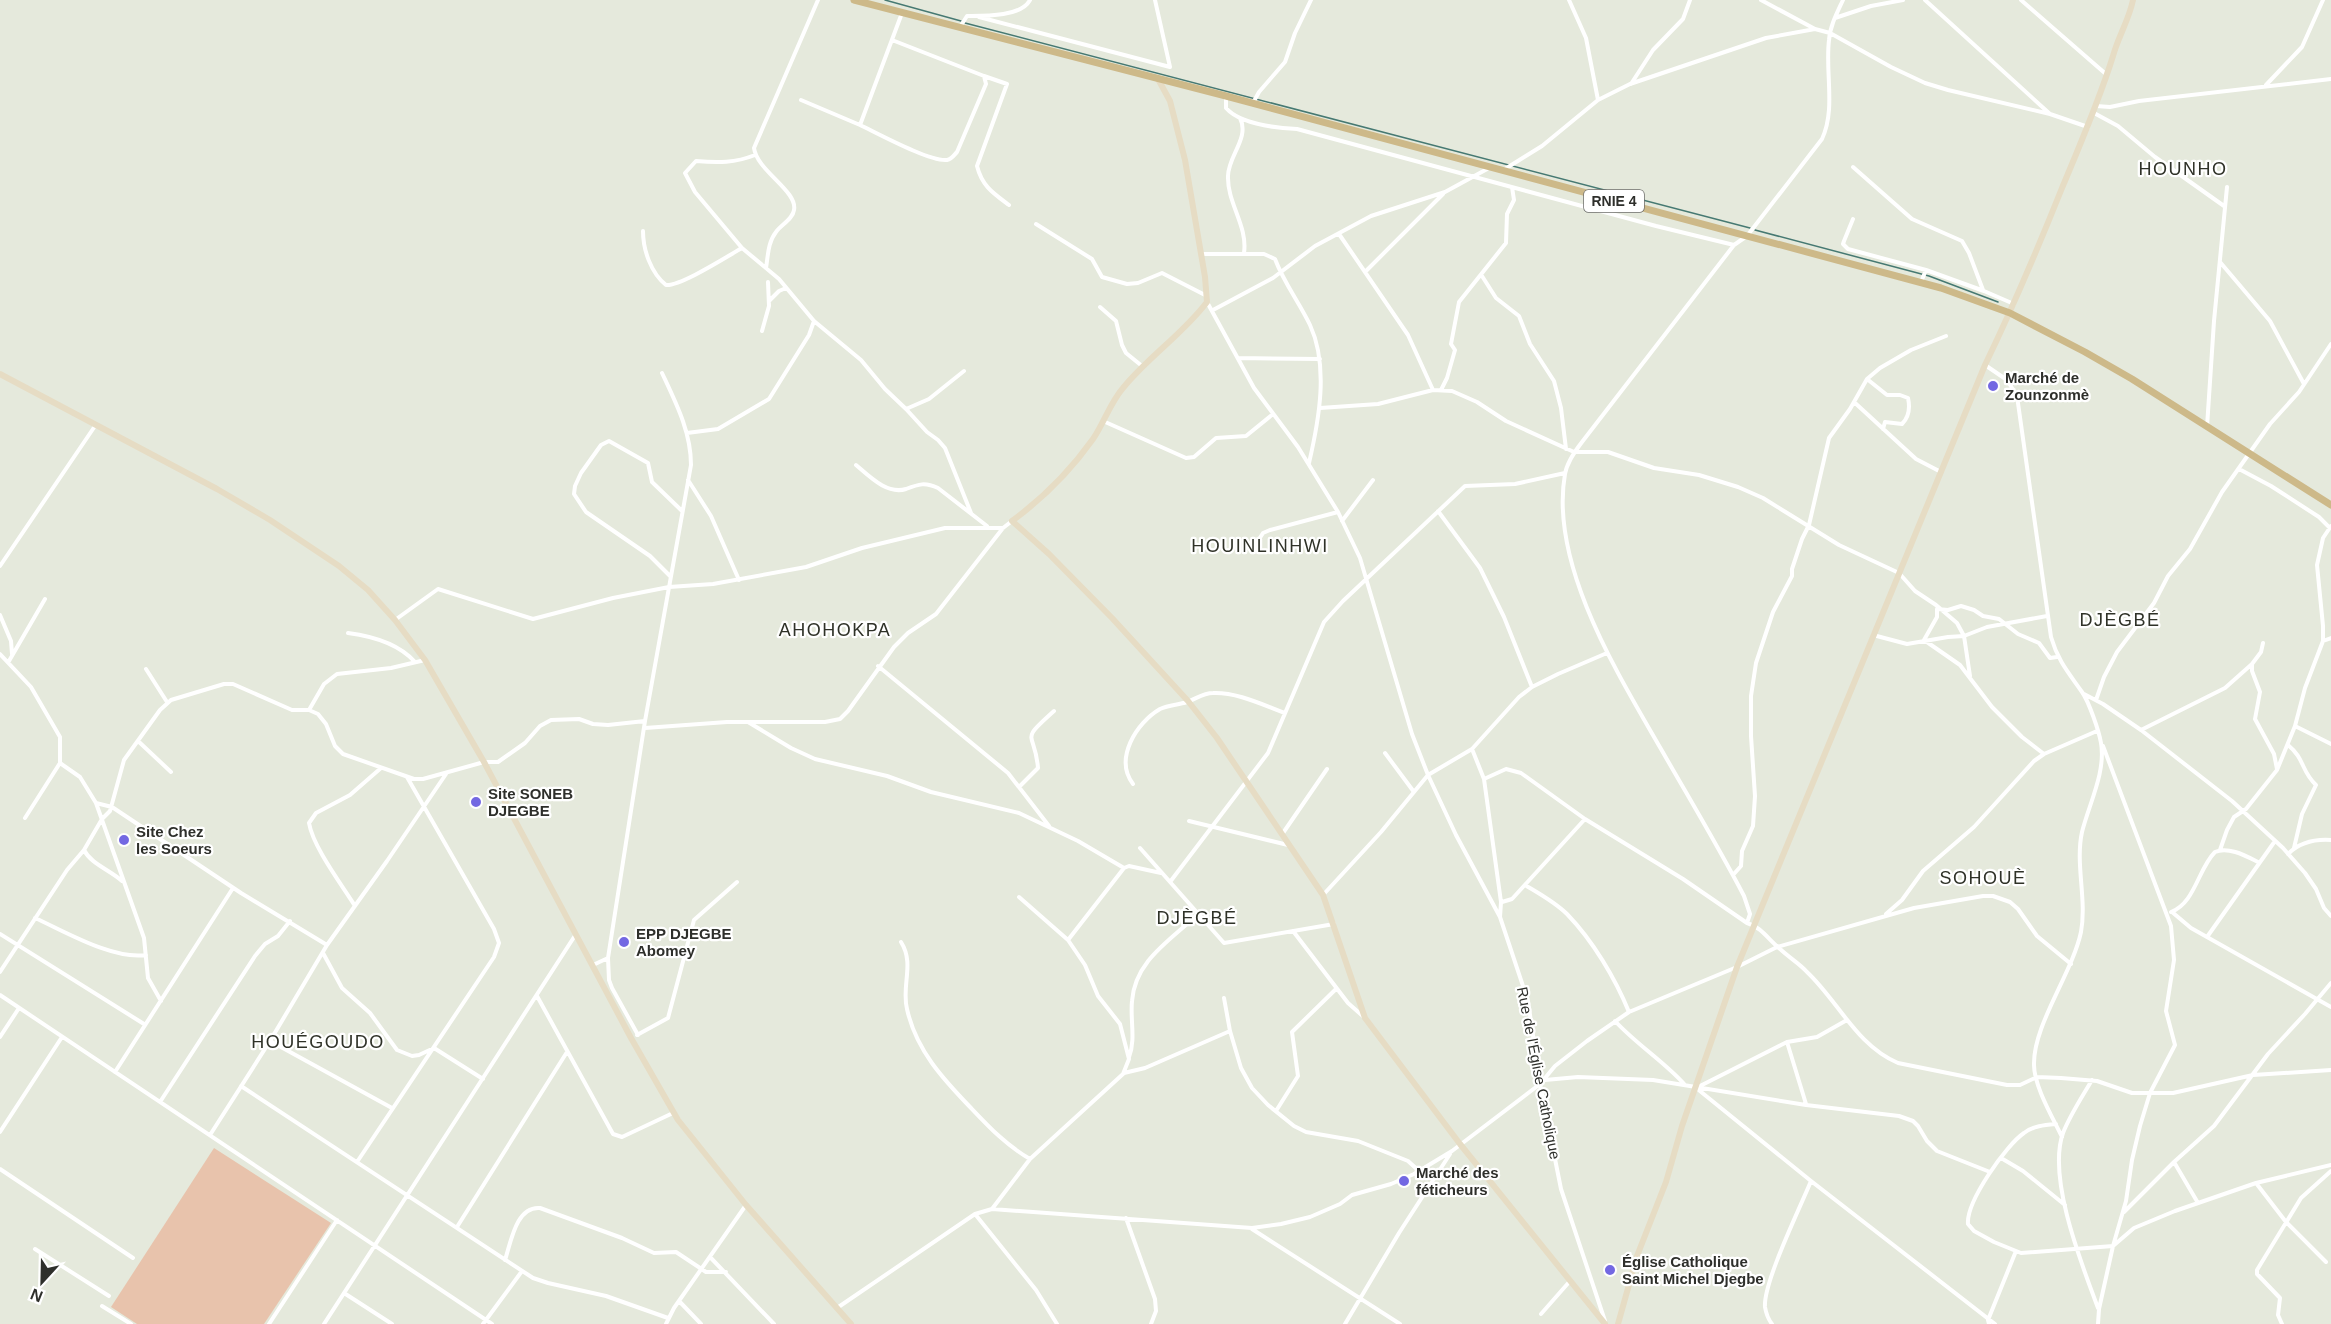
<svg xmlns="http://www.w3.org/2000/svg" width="2331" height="1324" viewBox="0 0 2331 1324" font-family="Arial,sans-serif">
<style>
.green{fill:#e8c3ac}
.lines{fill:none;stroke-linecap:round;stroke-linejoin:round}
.stream{stroke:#467972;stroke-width:1.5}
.street{stroke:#fff;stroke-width:4}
.secondary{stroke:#e6dcc4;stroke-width:6}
.primary{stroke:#cdb989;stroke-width:7}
.poi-dot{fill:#7368e2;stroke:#fff;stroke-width:2}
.labels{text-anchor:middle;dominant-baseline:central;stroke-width:4.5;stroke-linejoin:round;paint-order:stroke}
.shield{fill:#fff;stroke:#6d6d6b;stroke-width:1.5}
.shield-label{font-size:14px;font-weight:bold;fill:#2e2f2b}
.poi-label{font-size:15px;font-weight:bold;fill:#2e2f2b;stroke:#fff;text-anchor:start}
.street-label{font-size:15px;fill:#2e2f2b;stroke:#fff}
.quarter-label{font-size:18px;letter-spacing:1.5px;fill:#2f3228;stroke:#fff}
</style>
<rect width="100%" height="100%" fill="#e5e9dc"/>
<path class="green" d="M 214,1148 L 331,1223 L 264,1324 L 137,1324 L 111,1307 Z"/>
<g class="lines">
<path class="stream" d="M 885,0 L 961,21
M 965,23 L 1750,228
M 1755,230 L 1929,276 L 1998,302"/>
<path class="street" d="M 1569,0 L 1586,38 L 1598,100
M 1761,0 L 1815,29 L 1830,33 L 1891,67 L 1925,83 L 1948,90 L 2050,114 L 2088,127
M 1925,0 L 2050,114
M 2021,0 L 2107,75
M 979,17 L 1170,67 L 1155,0
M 1835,18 L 1871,6 L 1903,0
M 960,27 L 967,16 C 984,16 1021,17 1030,0
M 984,76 L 1007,84 L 977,166 C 982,186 993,193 1009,205
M 1631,84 L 1653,50 L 1683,19 L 1690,0
M 2266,85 L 2302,47 L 2323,0
M 1226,97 L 1226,108 C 1240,124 1277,128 1297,129 L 1656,226 L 1734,245
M 801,100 L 860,125 L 902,13
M 1253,103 L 1259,92 L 1285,62 L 1295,33 L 1311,0
M 2096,106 L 2110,107 L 2139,101 L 2331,79
M 2094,113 L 2118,126 L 2155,157 L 2224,206
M 1240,118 C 1250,138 1228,156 1228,176 C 1227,203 1248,226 1244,253
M 860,125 C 877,133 930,162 947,160 C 952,159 954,155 957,152 L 986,84 L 984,76 L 892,40
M 755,155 C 735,163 718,163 696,161 L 685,173 L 695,192 L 742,248 L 779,279 L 814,321 L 861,360 L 885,389 L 906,409 L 929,399 L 964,371
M 1853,167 L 1912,219 L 1962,241 L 1969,253 L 1983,290
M 1505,169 L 1542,146 L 1598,100 L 1630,84 L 1766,38 L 1815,29
M 1853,219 L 1844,241 L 1843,244 L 1848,249 L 1926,270 L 1984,291 L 2014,304
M 1036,224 L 1092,259 L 1102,277 L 1127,284 L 1138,283 L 1162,273 L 1205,295
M 643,231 C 643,250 651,273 666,285 C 681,286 726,257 742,248
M 1339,234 L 1408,335 L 1433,390
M 1202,254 L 1264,254 L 1275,259 C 1284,283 1299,302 1310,325 C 1329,366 1319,420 1309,463
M 2220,262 L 2270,321 L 2304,384
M 766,268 C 768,256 768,242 776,232 C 781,225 793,219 794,210 C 798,191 757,171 754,148 L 818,0
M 1365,272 L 1443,194
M 1482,276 L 1496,298 L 1519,316 L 1530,344 L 1554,381 L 1561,408 L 1566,449
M 1921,282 L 1926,270
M 769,301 L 779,291 L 786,288
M 1207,302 L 1254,388 L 1298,447 L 1338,512 L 1360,558 L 1412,734 L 1428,775 L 1456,835 L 1500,917
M 1100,307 L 1116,321 L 1122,345 L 1126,353 L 1142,366
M 1213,310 L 1273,278 L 1315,246 L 1371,216 L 1445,192 L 1489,168
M 762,331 L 769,306 L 768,282
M 1238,358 L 1320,359
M 1985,365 L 2007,380 L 2017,396 L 2051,637 C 2058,661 2068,672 2082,692 C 2089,702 2099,731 2101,743 C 2106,772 2089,804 2082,832 C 2075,864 2087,899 2081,932 C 2072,974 2033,1025 2034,1065 C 2034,1086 2053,1118 2062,1137
M 1867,379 L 1887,395 L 1900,395 L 1908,398 C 1910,407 1909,417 1902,424 L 1885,422 L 1883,429
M 1441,390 L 1447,378 L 1455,350 L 1451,344 L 1459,302 L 1506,243 L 1507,214 L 1514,200 L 1512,187
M 1854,402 L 1916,459 L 1941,472
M 1320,408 L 1378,404 L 1433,390 L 1452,391 L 1477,402 L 1506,421 L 1574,452 L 1608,452 L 1654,468 L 1699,475 L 1738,487 L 1763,498 L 1839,545 L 1899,573 L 1915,591 L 1936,605 L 1957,623 L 1964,636 L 1970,676
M 906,409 L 927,432 L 938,440 L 945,448 L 971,513
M 1103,421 L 1186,458 L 1194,457 L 1216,438 L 1246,436 L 1273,414
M 2207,427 L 2214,321 L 2227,187
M 687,433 L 718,429 L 769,399 L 809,335 L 814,321
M 856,465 C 869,476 887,495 906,489 C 919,484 925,482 938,488 L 987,526
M 2239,469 L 2271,486 L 2319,517 L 2330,528
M 688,480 L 711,516 L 739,580
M 1438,511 L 1480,568 L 1504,617 L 1532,687
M 1342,521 L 1373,480
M 1256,544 L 1263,533 L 1270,530 L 1338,512
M 0,566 L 95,426
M 670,576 L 650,556 L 586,512 L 574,494 L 575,486 L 581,473 L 601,445 L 609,441 L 648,463 L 652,482 L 681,510
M 0,615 L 11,641 L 12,654
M 395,620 L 438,589 L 533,619 L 613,598 L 669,587 L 713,584 L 806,567 L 862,548 L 945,528 L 1003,528
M 348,633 C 371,636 399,644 415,662
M 1873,635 L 1907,644 L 1948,637 L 1964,636 L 1987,627 L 2047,616
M 2323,641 L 2331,638
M 2263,643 L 2261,652 L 2252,664 L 2252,671 L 2260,692 L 2255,719 L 2274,754 L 2277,769
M 0,654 L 31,687 L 60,737 L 60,763 L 80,777 L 96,803 L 144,938 L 148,978 L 161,1001
M 9,661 L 45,599
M 878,666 L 1008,773 L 1049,826
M 146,669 L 167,702
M 2084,694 L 2103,704 L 2141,730 L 2232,801 L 2283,848 L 2305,873 L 2316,889 L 2324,908 L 2331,916
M 2096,700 L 2104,677 L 2117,652 L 2154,603 L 2168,576 L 2190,549 L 2222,492 L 2270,424 L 2299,392 L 2331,344
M 309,710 L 324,684 L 337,674 L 391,668 L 425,660
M 748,722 L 791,748 L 815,759 L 887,776 L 931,792 L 1019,813 L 1078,841 L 1124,868
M 2295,726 L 2331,744
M 645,728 L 727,722 L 825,722 L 840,719 L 848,711 L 894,647 L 908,633 L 936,614 L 1003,528 L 1012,521
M 2141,730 L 2225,688 L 2252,664
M 138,741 L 171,772
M 2288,745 C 2305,759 2301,771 2316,785 L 2302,814 L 2294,848
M 1472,749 L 1484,779 L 1501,902 L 1500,917 L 1528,1001 L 1540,1084 L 1561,1189 L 1605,1321
M 1385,753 L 1414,792
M 2044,754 L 2022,737 L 1992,707 L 1960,665 L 1924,640 L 1937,617 L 1937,609 L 1948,610 L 1961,606 L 1974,610 L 1983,616 L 1999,619 L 2018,634 L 2039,643 L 2050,658 L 2057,657
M 1484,779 L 1506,769 L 1521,773 L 1585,819 L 1683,879 L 1747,923 C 1761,927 1768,939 1779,948 C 1788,957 1799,963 1807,972 C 1838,1001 1857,1046 1898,1063 L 2007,1085 L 2020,1085 L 2037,1077 L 2061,1078 L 2097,1081 L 2132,1093 L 2173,1093 L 2253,1075 L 2331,1070
M 1133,784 C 1114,759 1136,723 1160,709 C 1169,705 1178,705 1187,702 C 1196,699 1203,693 1213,693 C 1237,692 1263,705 1285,713
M 1019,787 L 1038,768 C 1035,730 1018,743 1054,711
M 96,803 L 112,807 L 241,893 L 327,945
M 25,818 L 60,763
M 1189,821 L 1288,845
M 1283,833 L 1327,769
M 1140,848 L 1224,943 L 1334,924
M 84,850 C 91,864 110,870 122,881
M 2220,850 L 2227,830 L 2234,817 L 2246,809 L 2277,770 L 2295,726 L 2305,688 L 2323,641 L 2323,626 L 2317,565 L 2323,538 L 2331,526
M 2288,854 C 2300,842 2315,839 2331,840
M 1733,875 L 1741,866 L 1742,851 L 1753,826 L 1755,796 L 1751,736 L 1751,696 L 1756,663 L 1773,612 L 1792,576 L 1792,569 L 1802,539 L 1809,525 L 1829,438 L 1850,409 L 1867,379 L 1880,368 L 1911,350 L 1946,336
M 1170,882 L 1268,753 L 1324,622 L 1343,601 L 1465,486 L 1515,484 L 1565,473
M 1525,885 C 1540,894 1555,902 1567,914 C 1593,941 1615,978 1629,1012
M 1323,895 L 1381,832 L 1428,775 L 1472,749 L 1519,697 L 1532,687 L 1558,674 L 1607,653
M 1502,902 L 1512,899 L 1585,819
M 355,906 C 342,885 313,847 309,823 L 316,813 L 350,795 L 381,768
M 2171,912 C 2195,903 2198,869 2215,852 C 2228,846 2246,856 2258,862
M 2172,912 L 2191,928 L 2331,1007
M 1886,914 L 1902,900 L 1923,871 L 1974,827 L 2034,761 L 2044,754 L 2097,731
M 35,918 C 66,932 113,960 146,955
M 1747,923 L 1750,914 L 1744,896 C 1718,846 1689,798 1661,749 C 1618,674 1549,564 1565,474 C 1567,462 1575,451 1582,442 L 1734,245 L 1747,236 L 1822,139 C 1836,109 1825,73 1829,40 C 1830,26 1837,13 1843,0
M 1293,931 L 1348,1003 L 1365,1018
M 0,934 L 144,1024
M 2207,937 L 2275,841
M 1068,940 L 1124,868 L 1129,866 L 1161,873
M 901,942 C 915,964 901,986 907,1009 C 916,1050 943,1079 971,1108 C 990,1128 1006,1145 1030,1159
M 323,953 L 342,988 L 370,1013 L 397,1050 L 412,1056 L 419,1055 L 434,1048 L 483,1079
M 593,965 L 608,958
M 0,972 L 67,870 L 84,850 L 102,819 L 110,811 L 124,760 L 160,710 L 171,700 L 224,684 L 233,684 L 292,710 L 309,710 L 318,714 L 326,724 L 335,746 L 343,754 L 414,779 L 423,779 L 484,762 L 498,762 L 525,743 L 540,726 L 551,720 L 579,719 L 593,724 L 608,725 L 645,721
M 0,995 L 492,1324
M 537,996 L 613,1134 L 622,1137 L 673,1113
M 1224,998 L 1230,1031 L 1241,1068 L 1252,1088 L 1268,1105 L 1294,1126 L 1306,1132 L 1358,1141 L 1408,1161 L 1419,1171
M 1615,1021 C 1636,1044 1666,1063 1685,1085
M 637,1035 L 668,1018 L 694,920 L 737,882
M 638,1035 L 612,988 L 609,980 L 608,958 L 645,721 L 691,465 C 691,432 676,403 662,373
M 0,1037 L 19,1008
M 270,1041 L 392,1108
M 1787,1042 L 1806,1104
M 1129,1057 C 1136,1039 1130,1020 1132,1001 C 1135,960 1171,940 1198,914
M 115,1072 L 233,888
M 1124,1073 L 1145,1068 L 1230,1031
M 1545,1080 L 1578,1077 L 1653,1080 L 1806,1105 L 1899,1116 L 1913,1121 L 1918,1126 L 1927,1141 L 1937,1151 L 1990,1172
M 2092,1080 C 2082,1097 2070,1115 2063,1133 C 2047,1178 2082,1265 2098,1308
M 241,1086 L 533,1278 L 548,1283 L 606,1296 L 668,1318
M 1700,1086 L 1787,1042 L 1817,1037 L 1847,1020
M 1695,1087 L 1811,1181 L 1995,1324
M 160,1102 L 255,956 L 265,944 L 278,936 L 290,921
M 1276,1111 L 1298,1076 L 1292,1032 L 1336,989
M 2056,1124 C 2045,1125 2033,1126 2024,1133 C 2006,1145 1966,1202 1968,1224 L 1974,1231 L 1994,1242 L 2021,1253 L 2113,1246 L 2134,1228 L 2175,1211 L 2256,1183 L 2331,1165
M 0,1132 L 62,1037
M 210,1135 L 270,1041 L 327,945 L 387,861 L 446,774
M 2001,1158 L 2023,1171 L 2065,1205
M 357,1162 L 494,957 L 499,943 L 494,929 L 407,777
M 2174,1162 L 2198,1203
M 0,1169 L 133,1258
M 2256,1183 L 2286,1222 L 2326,1262
M 992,1209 L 1030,1159 L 1123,1074 L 1129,1059 L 1120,1024 L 1098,996 L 1085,965 L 1068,940 L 1019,897
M 2124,1212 L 2174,1162 L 2214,1126 L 2268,1054 L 2305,1014 L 2331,983
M 975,1214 L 1036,1290 L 1057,1324
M 1126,1218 L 1155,1299 L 1156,1311 L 1151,1324
M 457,1227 L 567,1052
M 1252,1229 L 1400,1324
M 35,1249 L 109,1296
M 710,1257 L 774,1324
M 505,1260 C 511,1242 516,1206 540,1208 L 622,1238 L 654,1253 L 676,1252 L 706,1272 L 726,1272
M 344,1293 L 392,1324
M 679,1301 L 701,1324
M 102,1306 L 131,1324
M 837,1308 L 975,1214 L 992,1209 L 1252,1228 L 1281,1224 L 1310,1217 L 1340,1204 L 1352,1195 L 1391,1184 L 1414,1174 L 1452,1151 L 1540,1084 L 1555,1066 L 1587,1041 L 1629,1012 L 1737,967 L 1777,947 L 1914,908 L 1983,896 L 1993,896 L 2010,902 L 2018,909 L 2037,936 L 2071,964
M 1541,1314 L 1570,1281
M 269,1324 L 337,1220
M 324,1324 L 576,934
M 483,1324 L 522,1271
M 666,1324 L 674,1308 L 746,1205
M 1345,1324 L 1399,1233 L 1450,1154
M 1772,1324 C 1768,1319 1766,1313 1765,1307 C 1763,1283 1800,1208 1811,1181
M 1989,1324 L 1988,1320 L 2016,1251
M 2098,1324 L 2099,1309 L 2113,1246 L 2126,1201 L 2132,1160 L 2140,1126 L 2150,1093 L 2175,1045 L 2166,1011 L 2174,960 L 2171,926 L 2103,746
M 2282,1324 L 2278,1315 L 2280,1298 L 2257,1274 L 2257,1270 L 2301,1198 L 2331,1171"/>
<path class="secondary" d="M 1158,79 L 1170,101 L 1185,160 L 1205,277 L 1207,302 C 1183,334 1149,356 1123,388 C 1110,403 1104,423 1093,439 C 1071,470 1042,499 1012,521 L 1049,554 L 1112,618 L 1188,701 L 1217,738 L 1323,895 L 1365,1018 L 1460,1144 L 1605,1324
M 0,374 L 217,489 L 270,520 L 339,566 L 368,590 L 395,620 L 425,660 L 484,762 L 631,1038 L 678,1120 L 746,1205 L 851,1324
M 1618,1324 L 1637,1256 L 1666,1182 L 1682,1126 L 1737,967 L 1985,365 C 2013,307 2038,248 2062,188 C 2080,145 2099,101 2113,56 C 2118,37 2129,20 2133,0"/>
<path class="primary" d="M 854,0 L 1226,96 L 1941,288 L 2010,313 L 2085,352 L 2132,379 L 2331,505"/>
</g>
<g class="poi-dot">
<circle cx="1993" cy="386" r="6"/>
<circle cx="476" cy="802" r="6"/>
<circle cx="124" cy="840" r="6"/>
<circle cx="624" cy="942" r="6"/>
<circle cx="1404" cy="1181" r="6"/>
<circle cx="1610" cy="1270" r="6"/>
</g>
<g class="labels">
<rect class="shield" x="1584" y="190" width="60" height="22" rx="4.5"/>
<g class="shield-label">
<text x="1614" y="201">RNIE 4</text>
</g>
<g class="poi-label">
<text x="2005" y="377">Marché de<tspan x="2005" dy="17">Zounzonmè</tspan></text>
<text x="488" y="793">Site SONEB<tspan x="488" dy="17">DJEGBE</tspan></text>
<text x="136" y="831">Site Chez<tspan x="136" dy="17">les Soeurs</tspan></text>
<text x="636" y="933">EPP DJEGBE<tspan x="636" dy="17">Abomey</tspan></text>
<text x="1416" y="1172">Marché des<tspan x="1416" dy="17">féticheurs</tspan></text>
<text x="1622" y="1261">Église Catholique<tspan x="1622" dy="17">Saint Michel Djegbe</tspan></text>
</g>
<g class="street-label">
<text transform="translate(1539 1073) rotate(79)">Rue de l'Église Catholique</text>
</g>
<g class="quarter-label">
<text x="2183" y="169">HOUNHO</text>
<text x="1260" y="546">HOUINLINHWI</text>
<text x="2120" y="620">DJÈGBÉ</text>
<text x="835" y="630">AHOHOKPA</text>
<text x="1983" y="878">SOHOUÈ</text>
<text x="1197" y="918">DJÈGBÉ</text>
<text x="318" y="1042">HOUÉGOUDO</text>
</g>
</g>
<g transform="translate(42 1282) rotate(202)" stroke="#ffffff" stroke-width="4.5" paint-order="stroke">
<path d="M0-4.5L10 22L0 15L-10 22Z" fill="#2e2f2b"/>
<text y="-9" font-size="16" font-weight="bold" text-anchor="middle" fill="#2e2f2b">N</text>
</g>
</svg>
